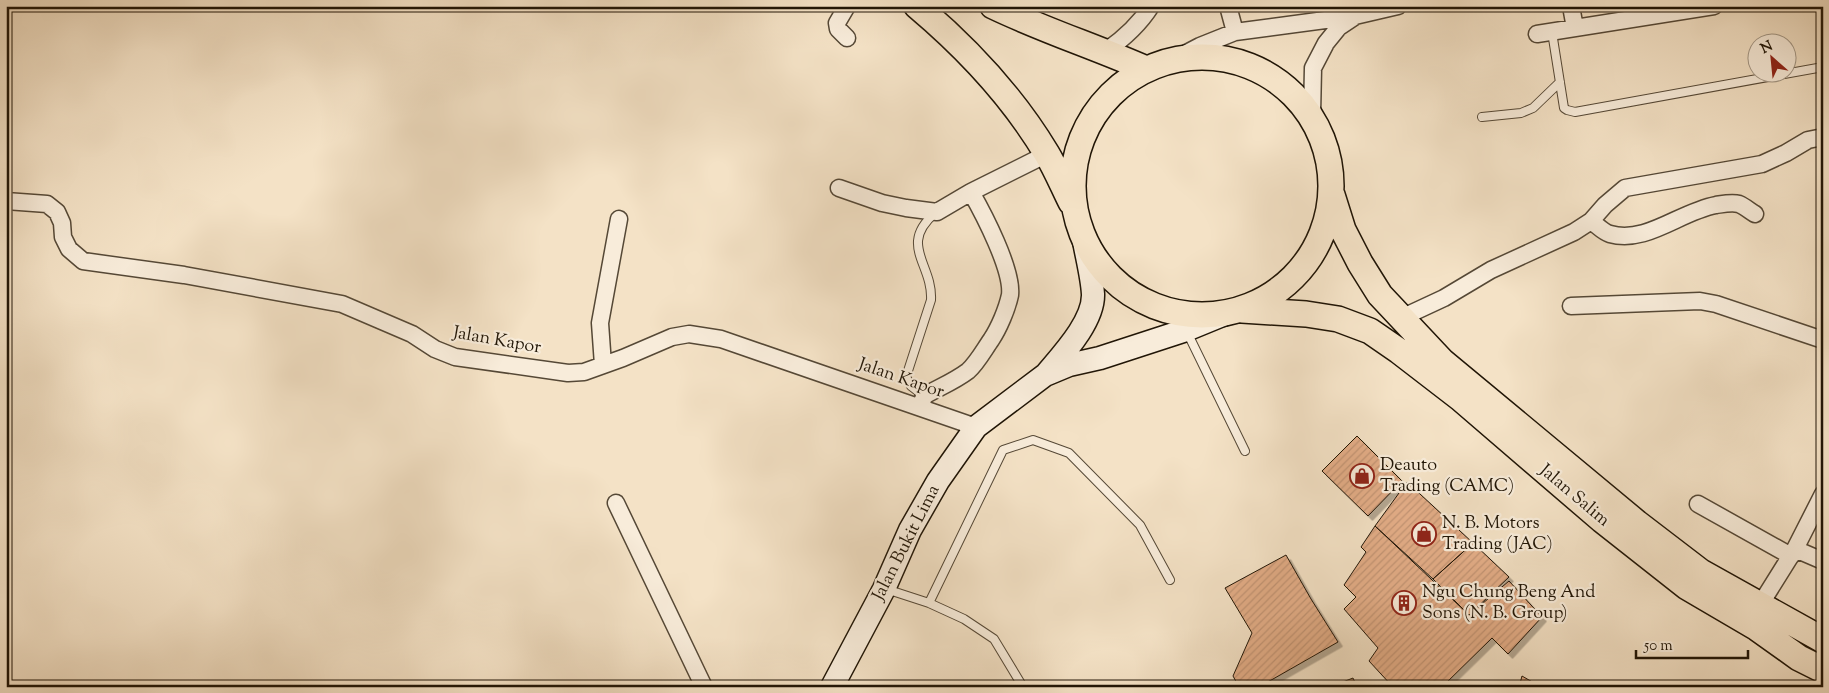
<svg xmlns="http://www.w3.org/2000/svg" width="1829" height="693" viewBox="0 0 1829 693" font-family="'Sorts Mill Goudy',serif">
<style>
.building{fill:url(#building-hatch);stroke:#201506;filter:url(#shadow)}
.lines{fill:none;stroke-linecap:round;stroke-linejoin:round}
.lane-casing{stroke:#554836;stroke-width:10}
.street-casing{stroke:#554836;stroke-width:19}
.secondary-casing{stroke:#201506;stroke-width:25}
.primary-casing{stroke:#201506;stroke-width:28}
.lane{stroke:#f8ecda;stroke-width:8}
.street{stroke:#f8ecda;stroke-width:16}
.secondary{stroke:#f8ecda;stroke-width:22}
.primary{stroke:#f4e2c6;stroke-width:25}
.labels{text-anchor:middle;dominant-baseline:central;stroke-width:4.5;stroke-linejoin:round;paint-order:stroke}
.street-label{font-size:18px;fill:#201506;stroke:#f8ecda}
.poi-label{font-size:18px;fill:#201506;stroke:#f8ecda;text-anchor:start}
</style>
<defs>
<pattern id="building-hatch" width="6" height="6" patternUnits="userSpaceOnUse" patternTransform="scale(1.25)"><rect width="6" height="6" fill="#e3ad87"/><path d="M-1 1l2-2M0 6l6-6M5 7l2-2" fill="none" stroke="#c29473"/></pattern>
<filter id="shadow"><feDropShadow dx="4.5" dy="4.5" stdDeviation="0" flood-color="#0004"/></filter>
</defs>
<rect width="100%" height="100%" fill="#f4e2c6"/>
<filter id="stains"><feTurbulence type="fractalNoise" baseFrequency=".004" numOctaves="4"/><feColorMatrix values="0 0 0 0 .2 0 0 0 0 .09 0 0 0 0 .02 0 0 0 .5 -.17"/></filter>
<radialGradient id="worn" r=".72"><stop offset=".6" stop-color="#630" stop-opacity="0"/><stop offset="1" stop-color="#630" stop-opacity=".3"/></radialGradient>
<path class="building" d="M 1357,436 L 1402,481 L 1368,516 L 1322,471 Z
M 1407,482 L 1473,543 L 1433,579 L 1375,526 Z
M 1375,526 L 1469,615 L 1509,581 L 1542,617 L 1508,654 L 1492,638 L 1442,687 L 1393,687 L 1369,661 L 1378,648 L 1344,609 L 1356,597 L 1344,585 L 1366,552 L 1361,547 Z
M 1473,543 L 1509,577 L 1469,615 L 1433,579 Z
M 1286,555 L 1311,599 L 1338,642 L 1259,687 L 1239,687 L 1233,676 L 1252,633 L 1225,588 Z
M 1522,676 L 1541,687 L 1519,687 Z
M 1353,678 L 1357,687 L 1330,687 Z"/>
<g class="lines">
<defs>
<path id="lane" d="M 1552,32 L 1564,108 L 1567,110 L 1575,112 L 1823,67
M 1482,117 L 1521,113 L 1533,108 L 1560,82
M 1187,332 L 1245,451
M 924,396 L 911,386 L 906,377 L 931,300 C 933,264 898,245 935,213
M 886,589 L 929,603 L 964,619 L 994,639 L 1023,687
M 929,603 L 1003,450 L 1033,440 L 1069,453 L 1140,525 L 1170,580"/>
<path id="street" d="M 847,6 L 837,23 L 838,29 L 847,38
M 1228,6 L 1235,32
M 1571,6 L 1575,28
M 1537,34 L 1714,6
M 1106,51 C 1123,39 1139,25 1151,6
M 1177,58 L 1200,46 L 1235,32 L 1355,16 L 1398,6
M 1312,115 L 1313,68 L 1326,43 L 1339,27 L 1354,17
M 839,188 L 882,203 L 906,208 L 937,212 L 971,192 L 1047,154
M 6,201 L 47,204 L 57,212 L 62,223 L 63,237 L 69,249 L 83,261 L 184,275 L 342,304 L 412,334 L 435,349 L 455,357 L 568,373 L 584,372 L 623,358 L 672,337 L 689,334 L 721,339 L 976,427
M 1591,221 C 1597,225 1603,232 1610,234 C 1647,244 1679,212 1716,205 C 1723,204 1732,202 1739,204 C 1744,206 1750,211 1755,214
M 1571,306 L 1700,301 L 1716,304 L 1823,340
M 1401,318 L 1444,298 L 1491,270 L 1574,232 L 1591,221 L 1605,205 L 1625,188 L 1762,164 L 1786,153 L 1808,140 L 1823,137
M 603,365 L 600,323 L 619,219
M 921,407 L 924,396 C 938,388 955,381 968,371 C 977,363 984,350 991,340 C 999,328 1007,309 1010,295 C 1013,270 983,213 971,192
M 616,503 L 704,687
M 1698,504 L 1791,556
M 1795,549 L 1823,561
M 1760,605 L 1795,549 L 1823,494"/>
<path id="secondary" d="M 1047,373 C 1063,354 1094,321 1093,294 C 1092,277 1087,258 1084,241
M 832,687 L 884,589 L 910,530 L 938,481 L 976,427 L 1045,375 L 1069,365 L 1100,358 L 1186,330 L 1225,314"/>
<path id="primary" d="M 917,6 C 968,49 1013,97 1047,154 C 1056,169 1063,186 1071,202
M 993,6 C 1043,30 1096,47 1146,69
M1073 186a129 129 0 1 1 258 0a129 129 0 1 1-258 0Z
M 1332,195 L 1343,230 L 1360,263 L 1380,295 L 1442,361 L 1637,523 L 1701,572 L 1823,640
M 1242,310 L 1306,314 L 1338,319 L 1370,331 L 1399,351 L 1460,398 L 1602,520 L 1687,587 L 1757,628 L 1799,658 L 1823,670"/>
</defs>
<use href="#lane" class="lane-casing"/>
<use href="#street" class="street-casing"/>
<use href="#secondary" class="secondary-casing"/>
<use href="#primary" class="primary-casing"/>
<use href="#lane" class="lane"/>
<use href="#street" class="street"/>
<use href="#secondary" class="secondary"/>
<use href="#primary" class="primary"/>
</g>
<defs>
<symbol id="shop-ring" viewBox="-11 -11 22 22"><circle r="9.5" fill="#f8ecda" stroke="#8f2418" stroke-width="1.5"/><path d="M-5-2.5h2.3a2.7 3.5 0 0 1 5.4 0H5L5.5 6h-11ZM-1.5-2.5h3a1.5 2.3 0 0 0-3 0Z" fill="#8f2418"/></symbol>
<symbol id="building-ring" viewBox="-11 -11 22 22"><circle r="9.5" fill="#f8ecda" stroke="#8f2418" stroke-width="1.5"/><path d="M-4-6H4V6H1V3H-1V6H-4ZM-2.5-4.3h1.7v1.8h-1.7ZM.8-4.3h1.7v1.8H.8ZM-2.5-1h1.7V.8h-1.7ZM.8-1h1.7V.8H.8Z" fill="#8f2418"/></symbol>
</defs>
<g fill-rule="evenodd">
<use href="#shop-ring" x="1348" y="462" width="28" height="28"/>
<use href="#shop-ring" x="1410" y="520" width="28" height="28"/>
<use href="#building-ring" x="1390" y="589" width="28" height="28"/>
</g>
<g class="labels">
<g class="street-label">
<text transform="translate(497 341) rotate(10)">Jalan Kapor</text>
<text transform="translate(901 379) rotate(19)">Jalan Kapor</text>
<text transform="translate(1574 496) rotate(40)">Jalan Salim</text>
<text transform="translate(907 543) rotate(-63)">Jalan Bukit Lima</text>
</g>
<g class="poi-label">
<text x="1380" y="466">Deauto<tspan x="1380" dy="21">Trading (CAMC)</tspan></text>
<text x="1442" y="524">N. B. Motors<tspan x="1442" dy="21">Trading (JAC)</tspan></text>
<text x="1422" y="593">Ngu Chung Beng And<tspan x="1422" dy="21">Sons (N. B. Group)</tspan></text>
</g>
</g>
<rect width="1829" height="693" fill="none" stroke="#f4e2c6" stroke-width="25"/>
<rect x="8" y="8" width="1814" height="678" fill="none" stroke="#201506" stroke-width="2.5"/>
<rect x="12" y="12" width="1804" height="668" fill="none" stroke="#201506"/>
<g transform="translate(1772 58) rotate(333)"><circle r="24" fill="#f8ecda" stroke="#a29685"/>
<path d="M0-4L9 19L0 12L-9 19Z" fill="#8f2418"/>
<text y="-8" font-size="14" font-weight="bold" text-anchor="middle" fill="#201506">N</text>
</g>
<path d="M1636 650v8h112v-8" fill="none" stroke="#201506" stroke-width="2.5"/>
<text x="1644" y="650" font-size="15" fill="#201506" stroke="#f8ecda" stroke-width="4" paint-order="stroke">50 m</text>
<rect width="100%" height="100%" filter="url(#stains)"/>
<rect width="100%" height="100%" fill="url(#worn)"/>
</svg>
